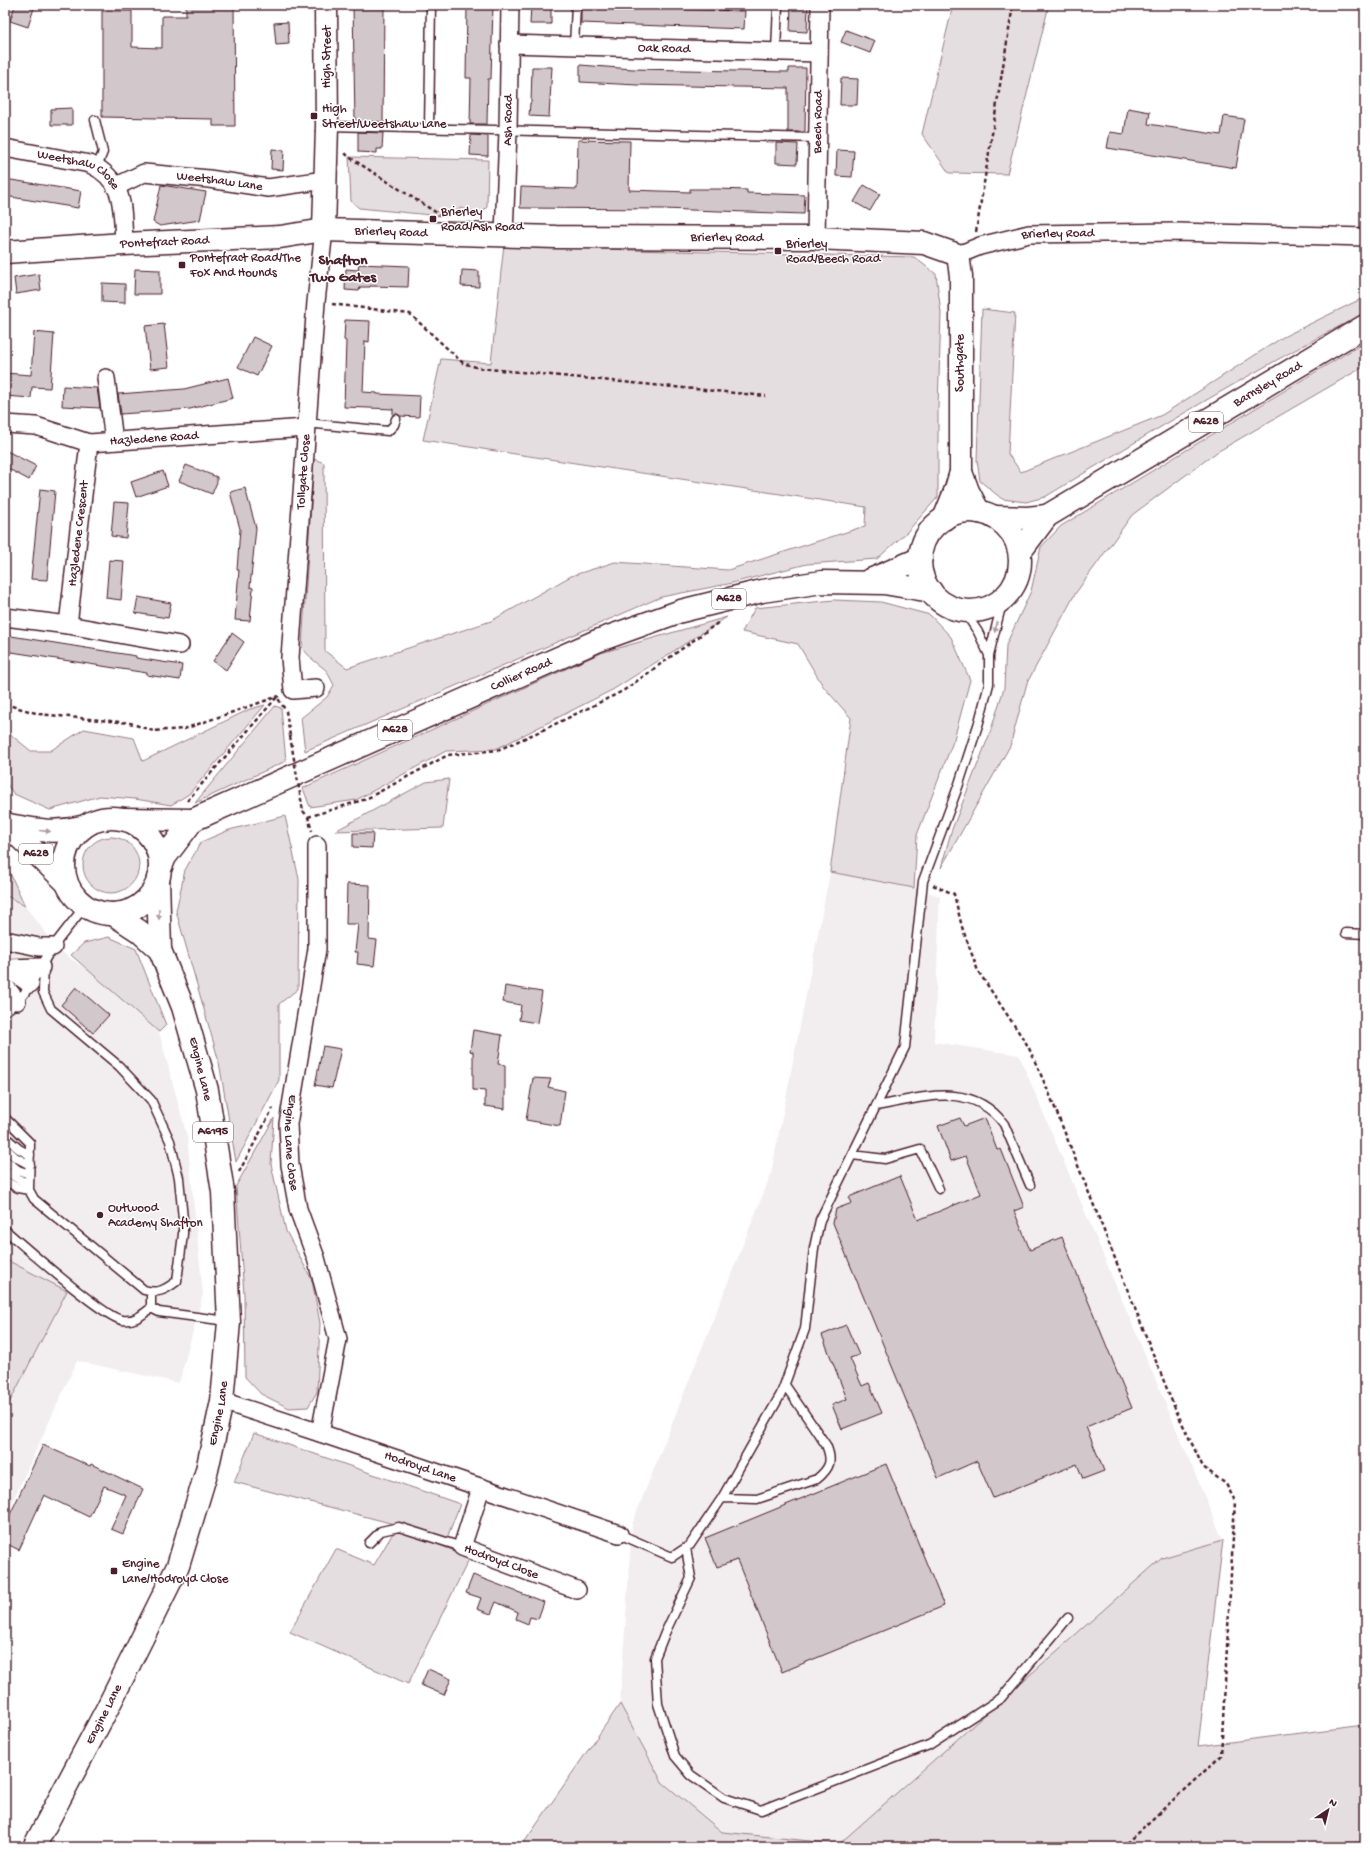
<svg xmlns="http://www.w3.org/2000/svg" width="1370" height="1852" viewBox="0 0 1370 1852" font-family="'Gochi Hand',sans-serif">
<style>
.built{fill:#f2eeef}
.green{fill:#e5dee0;stroke:#987e86}
.building{fill:#d2c7cb;stroke:#4a1f2b}
.lines{fill:none;stroke-linecap:round;stroke-linejoin:round}
.lane-casing{stroke:#4a1f2b;stroke-width:11}
.street-casing{stroke:#4a1f2b;stroke-width:20}
.secondary-casing{stroke:#4a1f2b;stroke-width:25}
.primary-casing{stroke:#4a1f2b;stroke-width:25}
.highway-casing{stroke:#4a1f2b;stroke-width:25}
.path{stroke:#4a1f2b;stroke-width:2.5;stroke-dasharray:4 3;stroke-linecap:butt}
.lane{stroke:#fff;stroke-width:8}
.street{stroke:#fff;stroke-width:17}
.secondary{stroke:#fff;stroke-width:22}
.primary{stroke:#fff;stroke-width:22}
.highway{stroke:#fff;stroke-width:22}
.path-bridge{stroke:#4a1f2b;stroke-width:2.5;stroke-dasharray:4 3;stroke-linecap:butt}
.oneway{fill:#ae9aa0}
.poi-dot{fill:#4a1f2b;stroke:#fff;stroke-width:1.5}
.labels{text-anchor:middle;dominant-baseline:central;stroke-width:3;stroke-linejoin:round;paint-order:stroke}
.shield{fill:#fff;stroke:#80626b;stroke-width:1}
.shield-label{font-size:12px;font-weight:bold;fill:#4a1f2b}
.street-label{font-size:13px;fill:#4a1f2b;stroke:#fff}
.poi-label{font-size:13px;fill:#4a1f2b;stroke:#fff;text-anchor:start}
.quarter-label{font-size:15px;font-weight:bold;fill:#4a1f2b;stroke:#fff}
</style>
<rect width="100%" height="100%" fill="#fff"/>
<filter id="ink" filterUnits="userSpaceOnUse"><feTurbulence type="fractalNoise" baseFrequency=".025" numOctaves="2"/><feDisplacementMap in="SourceGraphic" scale="8" xChannelSelector="R" yChannelSelector="G"/><feConvolveMatrix kernelMatrix="1 2 1 2 8 2 1 2 1" color-interpolation-filters="sRGB"/></filter>
<g filter="url(#ink)">
<path class="built" d="M 830,872 L 914,888 L 940,896 L 934,1042 L 1019,1055 L 1223,1540 L 1162,1558 L 839,1844 L 722,1832 L 662,1782 L 620,1704 L 632,1524 L 771,1174 Z
M 5,895 L 25,906 L 60,951 L 89,971 L 159,1032 L 187,1136 L 203,1294 L 179,1383 L 77,1361 L 5,1518 Z"/>
<path class="green" d="M 953,5 L 1049,5 L 1007,174 L 949,173 L 922,134 Z
M 349,157 L 488,160 L 487,207 L 481,213 L 460,208 L 455,212 L 441,216 L 359,208 L 351,201 Z
M 504,244 L 629,250 L 914,257 L 936,274 L 941,313 L 938,408 L 938,497 L 907,532 L 877,559 L 807,564 L 728,584 L 661,597 L 305,751 L 301,718 L 327,697 L 334,685 L 326,670 L 312,659 L 302,648 L 314,459 L 324,463 L 325,651 L 347,668 L 491,621 L 571,576 L 615,562 L 728,570 L 865,526 L 866,507 L 423,440 L 441,359 L 491,363 Z
M 1365,297 L 1365,313 C 1255,369 1150,433 1045,497 L 1026,502 L 1002,499 L 980,481 L 977,460 L 982,309 L 1015,313 L 1008,454 L 1021,472 L 1162,415 L 1283,337 Z
M 1365,342 L 1365,366 L 1217,452 L 1132,515 L 1075,594 L 1027,683 L 1010,746 L 941,868 L 951,832 L 990,733 L 1004,688 L 1006,645 L 1031,591 L 1041,547 L 1061,526 Z
M 834,600 L 881,602 L 930,615 L 951,637 L 970,680 L 954,739 L 917,835 L 914,888 L 830,872 L 851,718 L 823,686 L 798,644 L 742,632 L 755,608 Z
M 727,617 L 614,689 L 496,749 L 446,751 L 356,800 L 310,807 L 303,788 L 601,653 Z
M 265,705 L 189,794 L 171,805 L 135,799 L 100,796 L 50,810 L 14,794 L 5,782 L 5,730 L 31,751 L 50,751 L 84,729 L 134,738 L 143,761 L 250,709 Z
M 275,706 L 281,708 L 286,761 L 195,803 Z
M 449,779 L 443,828 L 335,831 L 426,782 Z
M 285,816 L 299,879 L 298,989 L 279,1004 L 279,1080 L 236,1162 L 219,1062 L 176,911 L 185,870 L 201,842 L 229,830 Z
M83 865a28 28 0 1 1 56 0a28 28 0 1 1-56 0Z
M 5,862 L 25,906 L 5,895 Z
M 109,937 L 136,949 L 166,1025 L 159,1032 L 71,955 L 84,943 Z
M 274,1118 L 271,1164 L 286,1231 L 312,1280 L 320,1323 L 317,1392 L 308,1407 L 289,1408 L 261,1394 L 245,1377 L 244,1294 L 236,1186 Z
M 5,1259 L 67,1291 L 5,1411 Z
M 254,1433 L 460,1504 L 447,1538 L 234,1482 Z
M 396,1528 L 470,1557 L 408,1684 L 290,1632 L 336,1549 L 374,1565 Z
M 1223,1540 L 1198,1746 L 1365,1725 L 1365,1842 L 1247,1847 L 521,1847 L 620,1704 L 662,1782 L 722,1832 L 839,1844 L 1162,1558 Z"/>
<path class="building" d="M 15,5 L 35,5 L 28,27 L 10,21 Z
M 186,5 L 234,5 L 235,126 L 213,126 L 213,119 L 102,117 L 102,11 L 132,11 L 132,47 L 162,48 L 162,16 L 186,16 Z
M 353,5 L 384,6 L 383,122 L 355,121 Z
M 467,5 L 493,5 L 491,79 L 488,79 L 487,124 L 470,124 L 471,78 L 466,78 Z
M 531,5 L 551,5 L 551,24 L 530,24 Z
M 791,5 L 808,5 L 807,32 L 790,31 Z
M 581,7 L 745,11 L 744,29 L 581,23 Z
M 288,22 L 289,44 L 276,45 L 274,23 Z
M 846,30 L 875,41 L 870,53 L 841,42 Z
M 580,65 L 633,69 L 789,72 L 789,68 L 806,68 L 805,132 L 788,132 L 788,88 L 637,85 L 580,82 Z
M 532,67 L 552,67 L 549,117 L 529,116 L 530,103 L 531,103 Z
M 841,78 L 858,79 L 857,105 L 840,105 Z
M 72,108 L 72,125 L 51,125 L 51,109 Z
M 1128,108 L 1150,112 L 1148,124 L 1221,135 L 1224,116 L 1244,119 L 1236,168 L 1107,148 L 1110,132 L 1124,134 Z
M 358,132 L 383,133 L 382,149 L 377,149 L 377,153 L 358,152 Z
M 471,135 L 488,136 L 488,156 L 470,155 Z
M 578,140 L 630,141 L 629,190 L 690,192 L 690,189 L 718,189 L 747,190 L 747,193 L 805,195 L 804,214 L 662,209 L 520,208 L 521,187 L 577,189 Z
M 776,143 L 798,144 L 797,164 L 776,163 Z
M 272,149 L 284,150 L 283,170 L 271,169 Z
M 837,150 L 854,151 L 852,177 L 836,176 Z
M 5,179 L 81,191 L 78,208 L 5,196 Z
M 161,185 L 206,192 L 200,220 L 160,226 L 153,222 Z
M 864,185 L 880,194 L 870,211 L 854,202 Z
M 359,264 L 409,266 L 408,287 L 370,286 L 370,287 L 360,287 L 359,291 L 345,290 L 346,269 L 358,270 Z
M 135,269 L 160,270 L 160,294 L 134,294 Z
M 462,270 L 479,271 L 479,287 L 461,286 Z
M 39,274 L 41,290 L 16,294 L 14,278 Z
M 102,283 L 125,284 L 125,303 L 102,302 Z
M 345,320 L 370,321 L 369,342 L 365,341 L 363,392 L 377,393 L 377,394 L 420,396 L 419,417 L 400,416 L 397,414 L 393,415 L 393,409 L 344,407 L 346,341 L 344,340 Z
M 164,324 L 169,367 L 150,369 L 145,326 Z
M 34,332 L 54,334 L 50,388 L 32,387 L 31,398 L 5,396 L 5,373 L 31,375 Z
M 253,337 L 272,346 L 257,376 L 238,367 Z
M 228,378 L 233,398 L 190,409 L 121,414 L 118,394 L 184,389 Z
M 63,386 L 97,388 L 100,408 L 62,406 Z
M 5,450 L 36,466 L 29,480 L 5,467 Z
M 186,465 L 217,477 L 217,482 L 212,494 L 179,481 Z
M 163,471 L 168,486 L 136,497 L 131,482 Z
M 245,488 L 256,528 L 250,587 L 253,588 L 250,621 L 235,620 L 239,570 L 237,570 L 240,529 L 230,492 Z
M 40,489 L 55,491 L 47,580 L 31,579 Z
M 114,502 L 129,503 L 126,538 L 111,536 Z
M 109,560 L 124,561 L 121,600 L 106,598 Z
M 138,597 L 171,603 L 168,618 L 135,613 Z
M 232,633 L 244,642 L 226,670 L 213,661 Z
M 5,635 L 136,656 L 136,658 L 182,665 L 180,680 L 147,675 L 147,673 L 5,651 Z
M 353,833 L 373,833 L 372,848 L 353,847 Z
M 347,884 L 370,885 L 369,939 L 377,940 L 374,966 L 357,964 L 358,952 L 355,952 L 358,924 L 346,924 Z
M 505,986 L 542,992 L 537,1023 L 519,1020 L 521,1005 L 503,1002 Z
M 76,987 L 109,1015 L 93,1033 L 61,1005 Z
M 473,1030 L 502,1035 L 498,1064 L 505,1065 L 505,1109 L 485,1106 L 485,1091 L 473,1090 L 473,1052 L 470,1051 Z
M 323,1046 L 341,1049 L 332,1088 L 315,1085 Z
M 533,1078 L 551,1079 L 548,1087 L 565,1091 L 560,1126 L 526,1120 Z
M 960,1118 L 964,1126 L 985,1118 L 997,1150 L 1001,1149 L 1024,1207 L 1014,1211 L 1030,1250 L 1062,1237 L 1132,1408 L 1086,1427 L 1104,1471 L 1083,1479 L 1077,1464 L 993,1498 L 977,1461 L 938,1478 L 833,1223 L 836,1209 L 852,1203 L 849,1197 L 900,1176 L 918,1220 L 981,1194 L 966,1156 L 951,1161 L 938,1126 Z
M 846,1325 L 859,1355 L 850,1358 L 862,1386 L 869,1383 L 882,1413 L 842,1429 L 832,1405 L 847,1399 L 822,1335 Z
M 43,1445 L 90,1466 L 91,1464 L 143,1489 L 123,1534 L 111,1529 L 126,1495 L 104,1486 L 89,1517 L 44,1495 L 19,1550 L 5,1543 L 5,1525 Z
M 886,1464 L 944,1606 L 782,1672 L 737,1560 L 717,1567 L 705,1538 Z
M 473,1575 L 544,1602 L 538,1619 L 530,1617 L 528,1624 L 516,1619 L 518,1612 L 496,1602 L 491,1614 L 477,1609 L 481,1598 L 466,1593 Z
M 428,1669 L 451,1679 L 444,1695 L 421,1685 Z"/>
<g class="lines">
<defs>
<path id="lane" d="M 574,46 L 576,5
M 776,51 L 778,5
M 95,120 L 103,152 L 97,167
M 327,126 L 818,138
M 429,128 L 431,5
M 306,423 L 388,431 L 394,425 L 396,419
M 964,611 L 978,632 L 989,655
M 1346,933 L 1365,934
M 5,1011 C 28,998 38,968 53,947 C 63,933 74,920 85,906
M 876,1106 C 922,1098 971,1080 1004,1124 L 1030,1185
M 5,1118 L 30,1143 L 29,1190 L 34,1199 L 144,1290 C 158,1294 165,1290 177,1281 L 183,1234 L 183,1219 L 179,1178 L 170,1141 L 151,1100 L 119,1066 L 51,1009 L 43,992 L 44,964
M 5,1137 L 19,1149 L 30,1155
M 5,1148 L 15,1157 L 30,1165
M 852,1155 L 885,1159 L 920,1149 L 939,1189
M 5,1160 L 18,1170 L 29,1174
M 5,1171 L 22,1181 L 29,1182
M 5,1181 L 18,1188 L 29,1190
M 5,1230 C 24,1246 103,1317 122,1320 C 135,1322 142,1315 151,1308
M 151,1292 L 151,1308 L 159,1312 L 227,1321
M 722,1498 L 757,1499 L 817,1479 C 830,1468 833,1461 826,1445 L 785,1385
M 619,1534 L 672,1557 L 690,1545 L 722,1498 L 781,1394 L 805,1329 L 814,1248 L 820,1220 L 905,1047 L 923,881 L 959,784 L 979,722 L 989,684 L 989,655 L 1003,599
M 369,1543 L 381,1531 L 399,1527 L 462,1547
M 686,1548 L 691,1578 L 665,1633 L 655,1658 L 658,1704 L 675,1756 L 691,1775 L 724,1798 L 761,1810 L 929,1745 L 1001,1698 L 1068,1618"/>
<g id="street">
<path id="s1" d="M 509,44 L 819,53"/>
<path id="s2" d="M 5,148 L 90,164 C 126,181 122,209 124,244"/>
<path id="s3" d="M 117,186 L 144,173 L 209,179 L 268,188 L 325,180"/>
<path id="s4" d="M 504,235 L 508,131 L 510,5"/>
<path id="s5" d="M 816,238 L 820,5"/>
<path id="s6" d="M 958,255 L 980,246 L 1029,234 L 1177,232 L 1365,237"/>
<path d="M 106,378 L 114,441"/>
<path id="s7" d="M 5,424 L 36,426 L 89,443 L 306,428"/>
<path d="M 5,617 L 68,625 L 180,645"/>
<path id="s8" d="M 68,625 L 89,443"/>
<path id="s9" d="M 316,688 L 293,690 L 290,658 L 316,302 L 324,230"/>
<path id="s10" d="M 317,845 L 317,949 L 288,1124 L 290,1165 L 298,1209 L 316,1258 L 338,1339 L 320,1433"/>
<path d="M 5,940 L 39,947 L 53,947"/>
<path d="M 5,966 L 30,984"/>
<path d="M 7,968 L 41,967"/>
<path d="M 5,986 L 17,1001"/>
<path id="s11" d="M 222,1401 L 320,1433 L 619,1534"/>
<path id="s12" d="M 481,1488 L 462,1547 L 577,1590"/>
</g>
<g id="secondary">
<path d="M 324,230 L 327,126 L 326,5"/>
<path id="s13" d="M 5,252 L 124,244 L 280,237 L 324,230 L 556,237 L 816,238 L 924,243 L 958,255 L 961,276 L 961,472 L 956,489 L 944,519"/>
<path d="M 961,472 L 968,491 L 979,512"/>
</g>
<g id="primary">
<path d="M 113,914 L 139,931 L 160,950"/>
<path id="s14" d="M 34,1847 L 107,1709 L 178,1566 L 207,1470 L 222,1401 L 229,1322 L 223,1192 L 207,1090 L 183,1007 L 160,950 L 158,878"/>
</g>
<g id="highway">
<circle cx="970" cy="561" r="50"/>
<path d="M 994,517 L 1027,518 L 1047,516"/>
<path id="s15" d="M 1020,552 L 1047,516 L 1365,326"/>
<path d="M 868,581 L 921,558"/>
<circle cx="112" cy="866" r="48"/>
<path id="s16" d="M 123,819 L 193,820 L 597,641 L 681,611 L 762,591 L 822,582 L 884,583 L 931,591"/>
<path d="M 5,823 L 66,882"/>
<path d="M 8,825 C 36,830 54,834 82,827"/>
<path d="M 160,869 L 165,857 L 193,820"/>
</g>
</defs>
<use href="#lane" class="lane-casing"/>
<use href="#street" class="street-casing"/>
<use href="#secondary" class="secondary-casing"/>
<use href="#primary" class="primary-casing"/>
<use href="#highway" class="highway-casing"/>
<path class="path" d="M 345,153 L 349,157 L 440,215
M 976,232 L 1013,5
M 332,304 L 410,314 L 463,363 L 479,368 L 766,396
M 5,704 L 39,714 L 130,723 L 153,731 L 184,729 L 279,696
M 187,801 L 277,697 L 286,711 L 290,736
M 303,811 L 308,817 L 312,831
M 308,817 L 366,799 L 448,755 L 498,750 L 545,729 L 623,691 L 719,622
M 933,885 L 954,894 L 962,927 L 978,971 L 1028,1046 L 1049,1093 L 1173,1404 L 1203,1467 L 1226,1484 L 1235,1501 L 1221,1756 L 1122,1847
M 239,1172 L 273,1108"/>
<use href="#lane" class="lane"/>
<use href="#street" class="street"/>
<use href="#secondary" class="secondary"/>
<use href="#primary" class="primary"/>
<use href="#highway" class="highway"/>
<path class="path-bridge" d="M 290,736 L 303,811"/>
</g>
<defs><path id="oneway-solid" d="M-6-.8H1V-3.2L6.5 0L1 3.2V.8H-6Z"/></defs>
<g class="oneway">
<use href="#oneway-solid" transform="translate(996 627) rotate(106)"/>
<use href="#oneway-solid" transform="translate(45 831) rotate(5)"/>
<use href="#oneway-solid" transform="translate(159 914) rotate(89)"/>
</g>
</g>
<g class="poi-dot">
<rect x="310" y="112" width="8" height="8" rx="2"/>
<rect x="429" y="215" width="8" height="8" rx="2"/>
<rect x="774" y="247" width="8" height="8" rx="2"/>
<rect x="178" y="261" width="8" height="8" rx="2"/>
<circle cx="100" cy="1215" r="4"/>
<rect x="110" y="1567" width="8" height="8" rx="2"/>
</g>
<g class="labels">
<g class="shield">
<rect x="1189" y="412" width="34" height="20" rx="3"/>
<rect x="712" y="589" width="34" height="20" rx="3"/>
<rect x="378" y="720" width="34" height="20" rx="3"/>
<rect x="19" y="844" width="34" height="20" rx="3"/>
<rect x="193" y="1122" width="40" height="20" rx="3"/>
</g>
<g class="shield-label">
<text x="1206" y="422">A628</text>
<text x="729" y="599">A628</text>
<text x="395" y="730">A628</text>
<text x="36" y="854">A628</text>
<text x="213" y="1132">A6195</text>
</g>
<g class="street-label">
<text stroke="none"><textPath href="#s1" startOffset="155">Oak Road</textPath></text>
<text transform="translate(327 57) rotate(-90)">High Street</text>
<text stroke="none"><textPath href="#s4" startOffset="115">Ash Road</textPath></text>
<text stroke="none"><textPath href="#s5" startOffset="116">Beech Road</textPath></text>
<text stroke="none"><textPath href="#s2" startOffset="78">Weetshaw Close</textPath></text>
<text stroke="none"><textPath href="#s3" startOffset="106">Weetshaw Lane</textPath></text>
<text stroke="none"><textPath href="#s13" startOffset="387">Brierley Road</textPath></text>
<text stroke="none"><textPath href="#s6" startOffset="103">Brierley Road</textPath></text>
<text stroke="none"><textPath href="#s13" startOffset="723">Brierley Road</textPath></text>
<text stroke="none"><textPath href="#s13" startOffset="160">Pontefract Road</textPath></text>
<text transform="translate(960 363) rotate(-90)">Southgate</text>
<text stroke="none"><textPath href="#s15" startOffset="302">Barnsley Road</textPath></text>
<text stroke="none"><textPath href="#s7" startOffset="152">Hazledene Road</textPath></text>
<text stroke="none"><textPath href="#s9" startOffset="242">Tollgate Close</textPath></text>
<text stroke="none"><textPath href="#s8" startOffset="92">Hazledene Crescent</textPath></text>
<text stroke="none"><textPath href="#s16" startOffset="429">Collier Road</textPath></text>
<text transform="translate(200 1069) rotate(76)">Engine Lane</text>
<text stroke="none"><textPath href="#s10" startOffset="300">Engine Lane Close</textPath></text>
<text stroke="none"><textPath href="#s14" startOffset="474">Engine Lane</textPath></text>
<text stroke="none"><textPath href="#s11" startOffset="209">Hodroyd Lane</textPath></text>
<text stroke="none"><textPath href="#s12" startOffset="104">Hodroyd Close</textPath></text>
<text stroke="none"><textPath href="#s14" startOffset="150">Engine Lane</textPath></text>
</g>
<g class="poi-label">
<text x="322" y="109">High<tspan x="322" dy="15">Street/Weetshaw Lane</tspan></text>
<text x="441" y="212">Brierley<tspan x="441" dy="15">Road/Ash Road</tspan></text>
<text x="786" y="244">Brierley<tspan x="786" dy="15">Road/Beech Road</tspan></text>
<text x="190" y="258">Pontefract Road/The<tspan x="190" dy="15">Fox And Hounds</tspan></text>
<text x="108" y="1208">Outwood<tspan x="108" dy="15">Academy Shafton</tspan></text>
<text x="122" y="1564">Engine<tspan x="122" dy="15">Lane/Hodroyd Close</tspan></text>
</g>
<g class="quarter-label">
<text x="343" y="261">Shafton<tspan x="343" dy="17">Two Gates</tspan></text>
</g>
</g>
<rect width="1370" height="1852" fill="none" stroke="#fff" stroke-width="20"/>
<rect x="10" y="10" width="1350" height="1832" fill="none" stroke="#4a1f2b" stroke-width="1.5" filter="url(#ink)"/>
<g transform="translate(1328 1810) rotate(35)" stroke="#ffffff" stroke-width="3" paint-order="stroke">
<path d="M0-3L7 15L0 10L-7 15Z" fill="#4a1f2b"/>
<text y="-6" font-size="11" font-weight="bold" text-anchor="middle" fill="#4a1f2b">N</text>
</g>
</svg>
